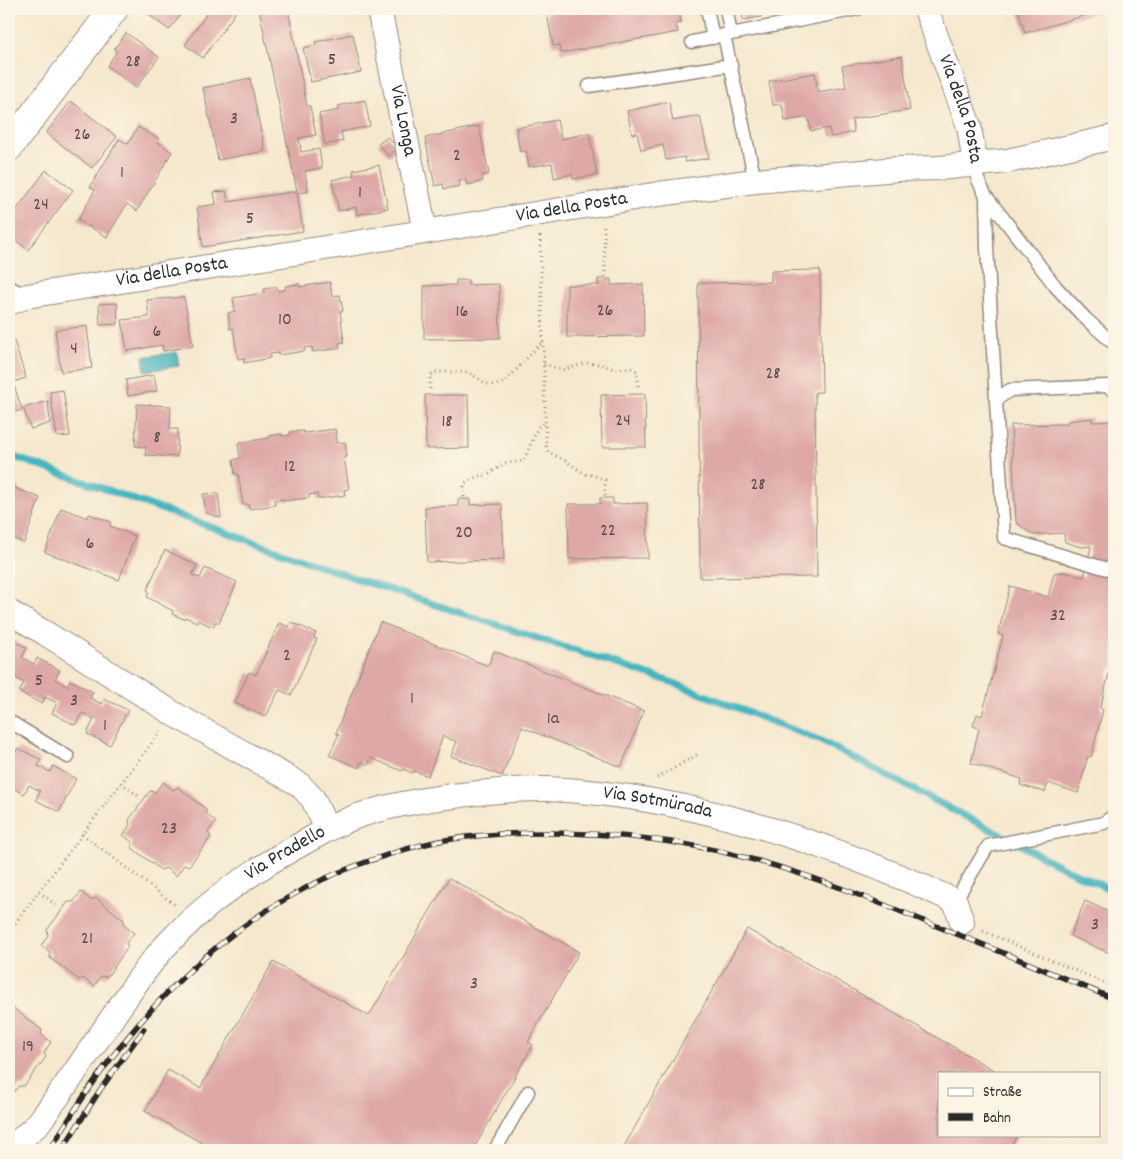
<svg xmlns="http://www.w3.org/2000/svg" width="1123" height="1159" viewBox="0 0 1123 1159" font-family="Dekko,sans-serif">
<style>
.water{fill:#46b5bf;stroke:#387075}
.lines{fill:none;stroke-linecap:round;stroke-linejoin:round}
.stream{stroke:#46b5bf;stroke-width:7}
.building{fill:#dea8a7}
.service-casing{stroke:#908a7c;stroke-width:15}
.minor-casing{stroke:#908a7c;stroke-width:26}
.secondary-casing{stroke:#908a7c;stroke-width:30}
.path{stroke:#908a7c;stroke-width:3;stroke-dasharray:1 4;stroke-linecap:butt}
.service{stroke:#fff;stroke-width:12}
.minor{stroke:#fff;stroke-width:24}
.secondary{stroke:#fff;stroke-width:28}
.rail-casing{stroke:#2b2b2b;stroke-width:5.5}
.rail{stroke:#fcf5e5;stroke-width:4;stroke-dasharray:11;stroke-linecap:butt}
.labels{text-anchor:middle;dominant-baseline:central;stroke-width:4;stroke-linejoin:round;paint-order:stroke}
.number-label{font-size:18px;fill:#584a4a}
.street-label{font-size:20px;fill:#2b2b2b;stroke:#fcf5e5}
</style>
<rect width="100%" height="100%" fill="#fcf5e5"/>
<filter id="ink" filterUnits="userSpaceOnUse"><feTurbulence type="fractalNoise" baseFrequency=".02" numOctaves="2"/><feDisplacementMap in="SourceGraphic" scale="10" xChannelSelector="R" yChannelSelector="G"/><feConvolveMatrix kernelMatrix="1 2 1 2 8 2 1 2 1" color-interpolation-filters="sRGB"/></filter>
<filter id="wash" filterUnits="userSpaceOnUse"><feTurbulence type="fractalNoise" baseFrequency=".0096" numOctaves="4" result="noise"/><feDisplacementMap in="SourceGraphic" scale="20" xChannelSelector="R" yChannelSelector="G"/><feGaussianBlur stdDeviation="1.12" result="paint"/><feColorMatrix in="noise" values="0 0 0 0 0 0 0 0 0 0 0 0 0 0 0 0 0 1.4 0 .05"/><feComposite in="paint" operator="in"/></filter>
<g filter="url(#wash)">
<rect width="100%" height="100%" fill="#f5e8ce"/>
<path class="water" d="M 177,352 L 179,366 L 145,371 L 143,357 Z"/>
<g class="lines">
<path class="stream" d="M 9,455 L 357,579 L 674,683 L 821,741 L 1066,869 L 1114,891"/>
</g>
<g id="blocks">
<path class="building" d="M 152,9 L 185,9 L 169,30 L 148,14 Z
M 210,9 L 238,9 L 203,58 L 185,45 Z
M 259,9 L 288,9 L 307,106 L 310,106 L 316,135 L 299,138 L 301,152 L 319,149 L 322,168 L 305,171 L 308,192 L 297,193 L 303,231 L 203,247 L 197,207 L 216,204 L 214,192 L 226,191 L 228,202 L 297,191 Z
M 553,9 L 679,9 L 681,23 L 676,24 L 678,32 L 561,53 L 559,45 L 553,46 L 547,13 L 554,11 Z
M 741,9 L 769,9 L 769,10 L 760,11 L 761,17 L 743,20 Z
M 781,9 L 801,9 L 801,10 L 782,13 Z
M 1018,9 L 1107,9 L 1025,33 Z
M 126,33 L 159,57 L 136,88 L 107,66 L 117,51 L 114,49 Z
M 353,34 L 361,72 L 311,82 L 303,48 L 316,45 L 315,42 Z
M 902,56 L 910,110 L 852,119 L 854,132 L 831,137 L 829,128 L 811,131 L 808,117 L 785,121 L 782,104 L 773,105 L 769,81 L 815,73 L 818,92 L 846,87 L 842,66 Z
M 250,78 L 265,151 L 218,160 L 203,88 Z
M 365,100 L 370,126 L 341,132 L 343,141 L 325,145 L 319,114 L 339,110 L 338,106 Z
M 71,101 L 117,137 L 92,168 L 46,133 Z
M 669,102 L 673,121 L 700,116 L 709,158 L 685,162 L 684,157 L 666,160 L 663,145 L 641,150 L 637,133 L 632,134 L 627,111 Z
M 557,120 L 561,139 L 589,133 L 597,175 L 573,179 L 572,174 L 554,178 L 552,163 L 529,167 L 526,151 L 520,152 L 516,128 Z
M 479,126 L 489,174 L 482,176 L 483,181 L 467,185 L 465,179 L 459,181 L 460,186 L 444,189 L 443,184 L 435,186 L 425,138 Z
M 138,127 L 159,139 L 158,142 L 172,152 L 137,211 L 127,204 L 107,237 L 78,220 L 95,190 L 90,187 L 119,139 L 128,144 Z
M 388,137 L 398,148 L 389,156 L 378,144 Z
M 379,165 L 388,208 L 357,215 L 356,207 L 339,211 L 332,180 L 354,175 L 353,170 Z
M 46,170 L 73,190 L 28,250 L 9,235 L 9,220 Z
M 820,270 L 822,392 L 815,392 L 817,577 L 700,578 L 698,283 L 771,282 L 771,271 Z
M 598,279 L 611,279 L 611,285 L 643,284 L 644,336 L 567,337 L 567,285 L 599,285 Z
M 456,280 L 468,280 L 468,285 L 499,284 L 500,338 L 424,339 L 424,286 L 456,285 Z
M 330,282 L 332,296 L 340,295 L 343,311 L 340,311 L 344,342 L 339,343 L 340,348 L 313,352 L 312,347 L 304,348 L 305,351 L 278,355 L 278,353 L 270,354 L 270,358 L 244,363 L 244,358 L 238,359 L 233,328 L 230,329 L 228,313 L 235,311 L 233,298 L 264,293 L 264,289 L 277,287 L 278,291 L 286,289 L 285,286 L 299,284 L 299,287 Z
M 184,297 L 193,346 L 163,351 L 162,345 L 127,351 L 122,320 L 149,317 L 147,300 Z
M 117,303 L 118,324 L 100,325 L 99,304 Z
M 87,326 L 92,368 L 61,372 L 55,330 Z
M 13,338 L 26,378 L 13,382 L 22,410 L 9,414 L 9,340 Z
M 154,375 L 157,391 L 128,396 L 126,380 Z
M 63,390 L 70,436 L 57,437 L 50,392 Z
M 645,394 L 646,447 L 602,447 L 601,395 Z
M 425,395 L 468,395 L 469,448 L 426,449 Z
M 48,401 L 50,423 L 31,429 L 23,408 Z
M 137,404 L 171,406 L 170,429 L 178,429 L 177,457 L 145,455 L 146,447 L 135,446 Z
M 1092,418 L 1092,422 L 1114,421 L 1114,667 L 1111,666 L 1100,708 L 1103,710 L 1091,757 L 1088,756 L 1078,793 L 1048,783 L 1045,792 L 1020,785 L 1022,779 L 971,763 L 979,728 L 973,726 L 977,714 L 982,716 L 1003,636 L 998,634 L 1010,586 L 1048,597 L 1054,573 L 1063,572 L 1084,577 L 1090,551 L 1091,546 L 1081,547 L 1065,542 L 1064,533 L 1033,535 L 1016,522 L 1011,425 L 1067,424 L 1067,421 Z
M 335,429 L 337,443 L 345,442 L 347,457 L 344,457 L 349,489 L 344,490 L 345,495 L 318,499 L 317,494 L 309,495 L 309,498 L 283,501 L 283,499 L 274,500 L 275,505 L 249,509 L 248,504 L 243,505 L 238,474 L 235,475 L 233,460 L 240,458 L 238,443 L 269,438 L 269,436 L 282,434 L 282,436 L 290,435 L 290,432 L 303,431 L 304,433 Z
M 9,481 L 16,484 L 15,488 L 40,498 L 24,543 L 9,537 Z
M 218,493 L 221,518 L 206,513 L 203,494 Z
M 600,498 L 613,498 L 613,504 L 647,503 L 648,558 L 569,559 L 568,504 L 600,504 Z
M 458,499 L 470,499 L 470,505 L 502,504 L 504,560 L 427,562 L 425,507 L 458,506 Z
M 61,508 L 88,518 L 89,514 L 111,522 L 110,526 L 135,536 L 119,580 L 45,552 Z
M 165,550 L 197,565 L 192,575 L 200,578 L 205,568 L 237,582 L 219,623 L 216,621 L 213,627 L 198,620 L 197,622 L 185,617 L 184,619 L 172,614 L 173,611 L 147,597 L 149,591 L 147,590 Z
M 291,622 L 316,633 L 314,638 L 317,639 L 291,695 L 279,690 L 266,717 L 235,703 L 249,672 L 256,675 L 279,623 L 289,627 Z
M 380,622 L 488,666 L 494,651 L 644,711 L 621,767 L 522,727 L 502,776 L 451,756 L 457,742 L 443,736 L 428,776 L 414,771 L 412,773 L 403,769 L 402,771 L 371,758 L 368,765 L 361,762 L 359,768 L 329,755 L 339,734 L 336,733 Z
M 9,638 L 27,648 L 22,657 L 34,664 L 37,658 L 60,670 L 55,679 L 67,686 L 70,680 L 93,692 L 90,698 L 102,704 L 104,699 L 128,710 L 110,745 L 87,734 L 94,719 L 82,713 L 75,725 L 52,713 L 57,703 L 45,697 L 42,704 L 19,692 L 24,683 L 12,676 L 9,682 Z
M 18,748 L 41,760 L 38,766 L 50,772 L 53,766 L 76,779 L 59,812 L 36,800 L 40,791 L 29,785 L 24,794 L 9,786 L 9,750 L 15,753 Z
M 163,782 L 173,790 L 178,787 L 206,809 L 206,814 L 216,822 L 208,832 L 211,837 L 189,866 L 184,865 L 176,876 L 166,868 L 161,870 L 132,848 L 132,842 L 123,835 L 130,825 L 129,820 L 150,791 L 155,792 Z
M 449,878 L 579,952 L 528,1042 L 533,1045 L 473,1150 L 214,1150 L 145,1111 L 168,1070 L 200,1088 L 273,962 L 369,1016 Z
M 81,892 L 91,900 L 96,898 L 124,920 L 124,925 L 134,933 L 126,943 L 128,947 L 107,977 L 101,976 L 94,986 L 83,978 L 79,980 L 50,958 L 50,952 L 41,946 L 48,935 L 47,930 L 68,902 L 73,902 Z
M 1085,901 L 1114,914 L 1114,955 L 1070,936 Z
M 747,929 L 999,1073 L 939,1073 L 939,1135 L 1017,1135 L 1009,1150 L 622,1150 Z
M 9,1008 L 13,1008 L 42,1030 L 41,1034 L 51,1042 L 44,1053 L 46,1057 L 24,1086 L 19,1086 L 11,1095 L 9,1094 Z"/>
</g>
</g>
<g filter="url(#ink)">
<use href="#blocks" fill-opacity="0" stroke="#908a7c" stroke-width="1"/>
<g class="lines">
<defs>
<path id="service" d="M 707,9 L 713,38
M 726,9 L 731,34 L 724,35 L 755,181
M 731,34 L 858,9
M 692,42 L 724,35
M 589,86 L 731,65
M 975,164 L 978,180 L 986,196 L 1056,287 L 1086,319 L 1114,344
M 986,196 L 987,247 L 1004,538 L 1114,571
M 9,287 L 27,296
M 996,400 L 1010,390 L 1107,386 L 1114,391
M 9,721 L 68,757
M 955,901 L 988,846 L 1104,823 L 1114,815
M 495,1150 L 528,1092"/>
<g id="minor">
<path id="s1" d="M 379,9 L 425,231"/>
<path id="s2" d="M 926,9 L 969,126 L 975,164"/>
<path id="s3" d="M 9,303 L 27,296 L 659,194 L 755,181 L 898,169 L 940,168 L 1008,161 L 1114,137"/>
<path d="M 9,612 L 45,633 L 174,714 L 299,784 L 313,799 L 327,829"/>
<path id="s4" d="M 9,1148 L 20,1140 L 37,1125 C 64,1089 89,1052 114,1015 C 133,988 150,961 173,938 C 211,899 255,869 303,843 C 321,833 341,821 361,815 C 393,804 427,799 461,795 C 489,792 519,788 547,789 C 689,795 828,842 955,901 L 962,922"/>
</g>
<path id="secondary" d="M 9,147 L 114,9"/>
</defs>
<use href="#service" class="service-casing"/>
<use href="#minor" class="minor-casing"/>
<use href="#secondary" class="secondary-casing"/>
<path class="path" d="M 604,226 L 605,277
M 540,236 L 546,446 L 548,452 L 566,461 L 585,474 L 593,475 L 605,480 L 605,497
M 544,364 L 562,370 L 586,363 L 600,364 L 614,369 L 631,368 L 636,371 L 638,376 L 638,387
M 430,389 L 430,376 L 435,372 L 468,372 L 487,384 L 496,385 L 505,382 L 543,341
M 464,497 L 464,484 L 476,477 L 489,474 L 505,463 L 519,462 L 524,460 L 538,427 L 545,423
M 657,778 L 700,753
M 121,783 L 140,797
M 82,834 L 175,905
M 39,892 L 56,905
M 9,931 L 161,731
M 983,931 L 1114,987"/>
<use href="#service" class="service"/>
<use href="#minor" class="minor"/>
<use href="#secondary" class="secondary"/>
<defs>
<path id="rail" d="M 50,1150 C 124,1024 227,909 369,861 C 396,852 423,843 452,839 C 484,834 517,833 549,833 C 615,833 679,840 743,857 C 810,874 875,901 939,927 C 998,950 1056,975 1114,999
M 62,1150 L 100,1090 L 144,1029"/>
</defs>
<use href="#rail" class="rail-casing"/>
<use href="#rail" class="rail"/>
</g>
</g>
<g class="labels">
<g class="number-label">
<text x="332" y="60">5</text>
<text x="133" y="62">28</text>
<text x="234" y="119">3</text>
<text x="82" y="135">26</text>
<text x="457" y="156">2</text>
<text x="122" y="173">1</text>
<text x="360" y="193">1</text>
<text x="41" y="205">24</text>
<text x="250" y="219">5</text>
<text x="605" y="311">26</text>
<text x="462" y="312">16</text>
<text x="285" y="320">10</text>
<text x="157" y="332">6</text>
<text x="74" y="349">4</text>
<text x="773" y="374">28</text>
<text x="623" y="421">24</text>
<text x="447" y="422">18</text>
<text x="157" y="438">8</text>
<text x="290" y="467">12</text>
<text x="758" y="485">28</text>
<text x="608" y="531">22</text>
<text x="464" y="533">20</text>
<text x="90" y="544">6</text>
<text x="1058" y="616">32</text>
<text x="287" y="656">2</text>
<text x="39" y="681">5</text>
<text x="412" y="699">1</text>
<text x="74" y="701">3</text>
<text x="553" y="719">1a</text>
<text x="105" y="726">1</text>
<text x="169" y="829">23</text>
<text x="1095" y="925">3</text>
<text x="87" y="939">21</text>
<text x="474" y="984">3</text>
<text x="28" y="1047">19</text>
</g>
<g class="street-label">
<text stroke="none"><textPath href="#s2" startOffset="106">Via della Posta</textPath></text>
<text stroke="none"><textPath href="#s1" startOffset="114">Via Longa</textPath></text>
<text stroke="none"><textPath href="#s3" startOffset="571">Via della Posta</textPath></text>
<text stroke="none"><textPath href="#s3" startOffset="166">Via della Posta</textPath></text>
<text stroke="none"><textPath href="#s4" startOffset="794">Via Sotmürada</textPath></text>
<text stroke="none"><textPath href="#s4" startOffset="409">Via Pradello</textPath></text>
</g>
</g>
<rect width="1123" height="1159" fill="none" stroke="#fcf5e5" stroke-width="30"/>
<rect x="938" y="1072" width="162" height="65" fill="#fcf5e5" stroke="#a8a49b"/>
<rect x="948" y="1088" width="25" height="8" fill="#ffffff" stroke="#a8a49b"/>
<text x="983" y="1096" font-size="15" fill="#2b2b2b">Straße</text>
<rect x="948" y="1113" width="25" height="8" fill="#2b2b2b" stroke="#a8a49b"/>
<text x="983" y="1122" font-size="15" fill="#2b2b2b">Bahn</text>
</svg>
